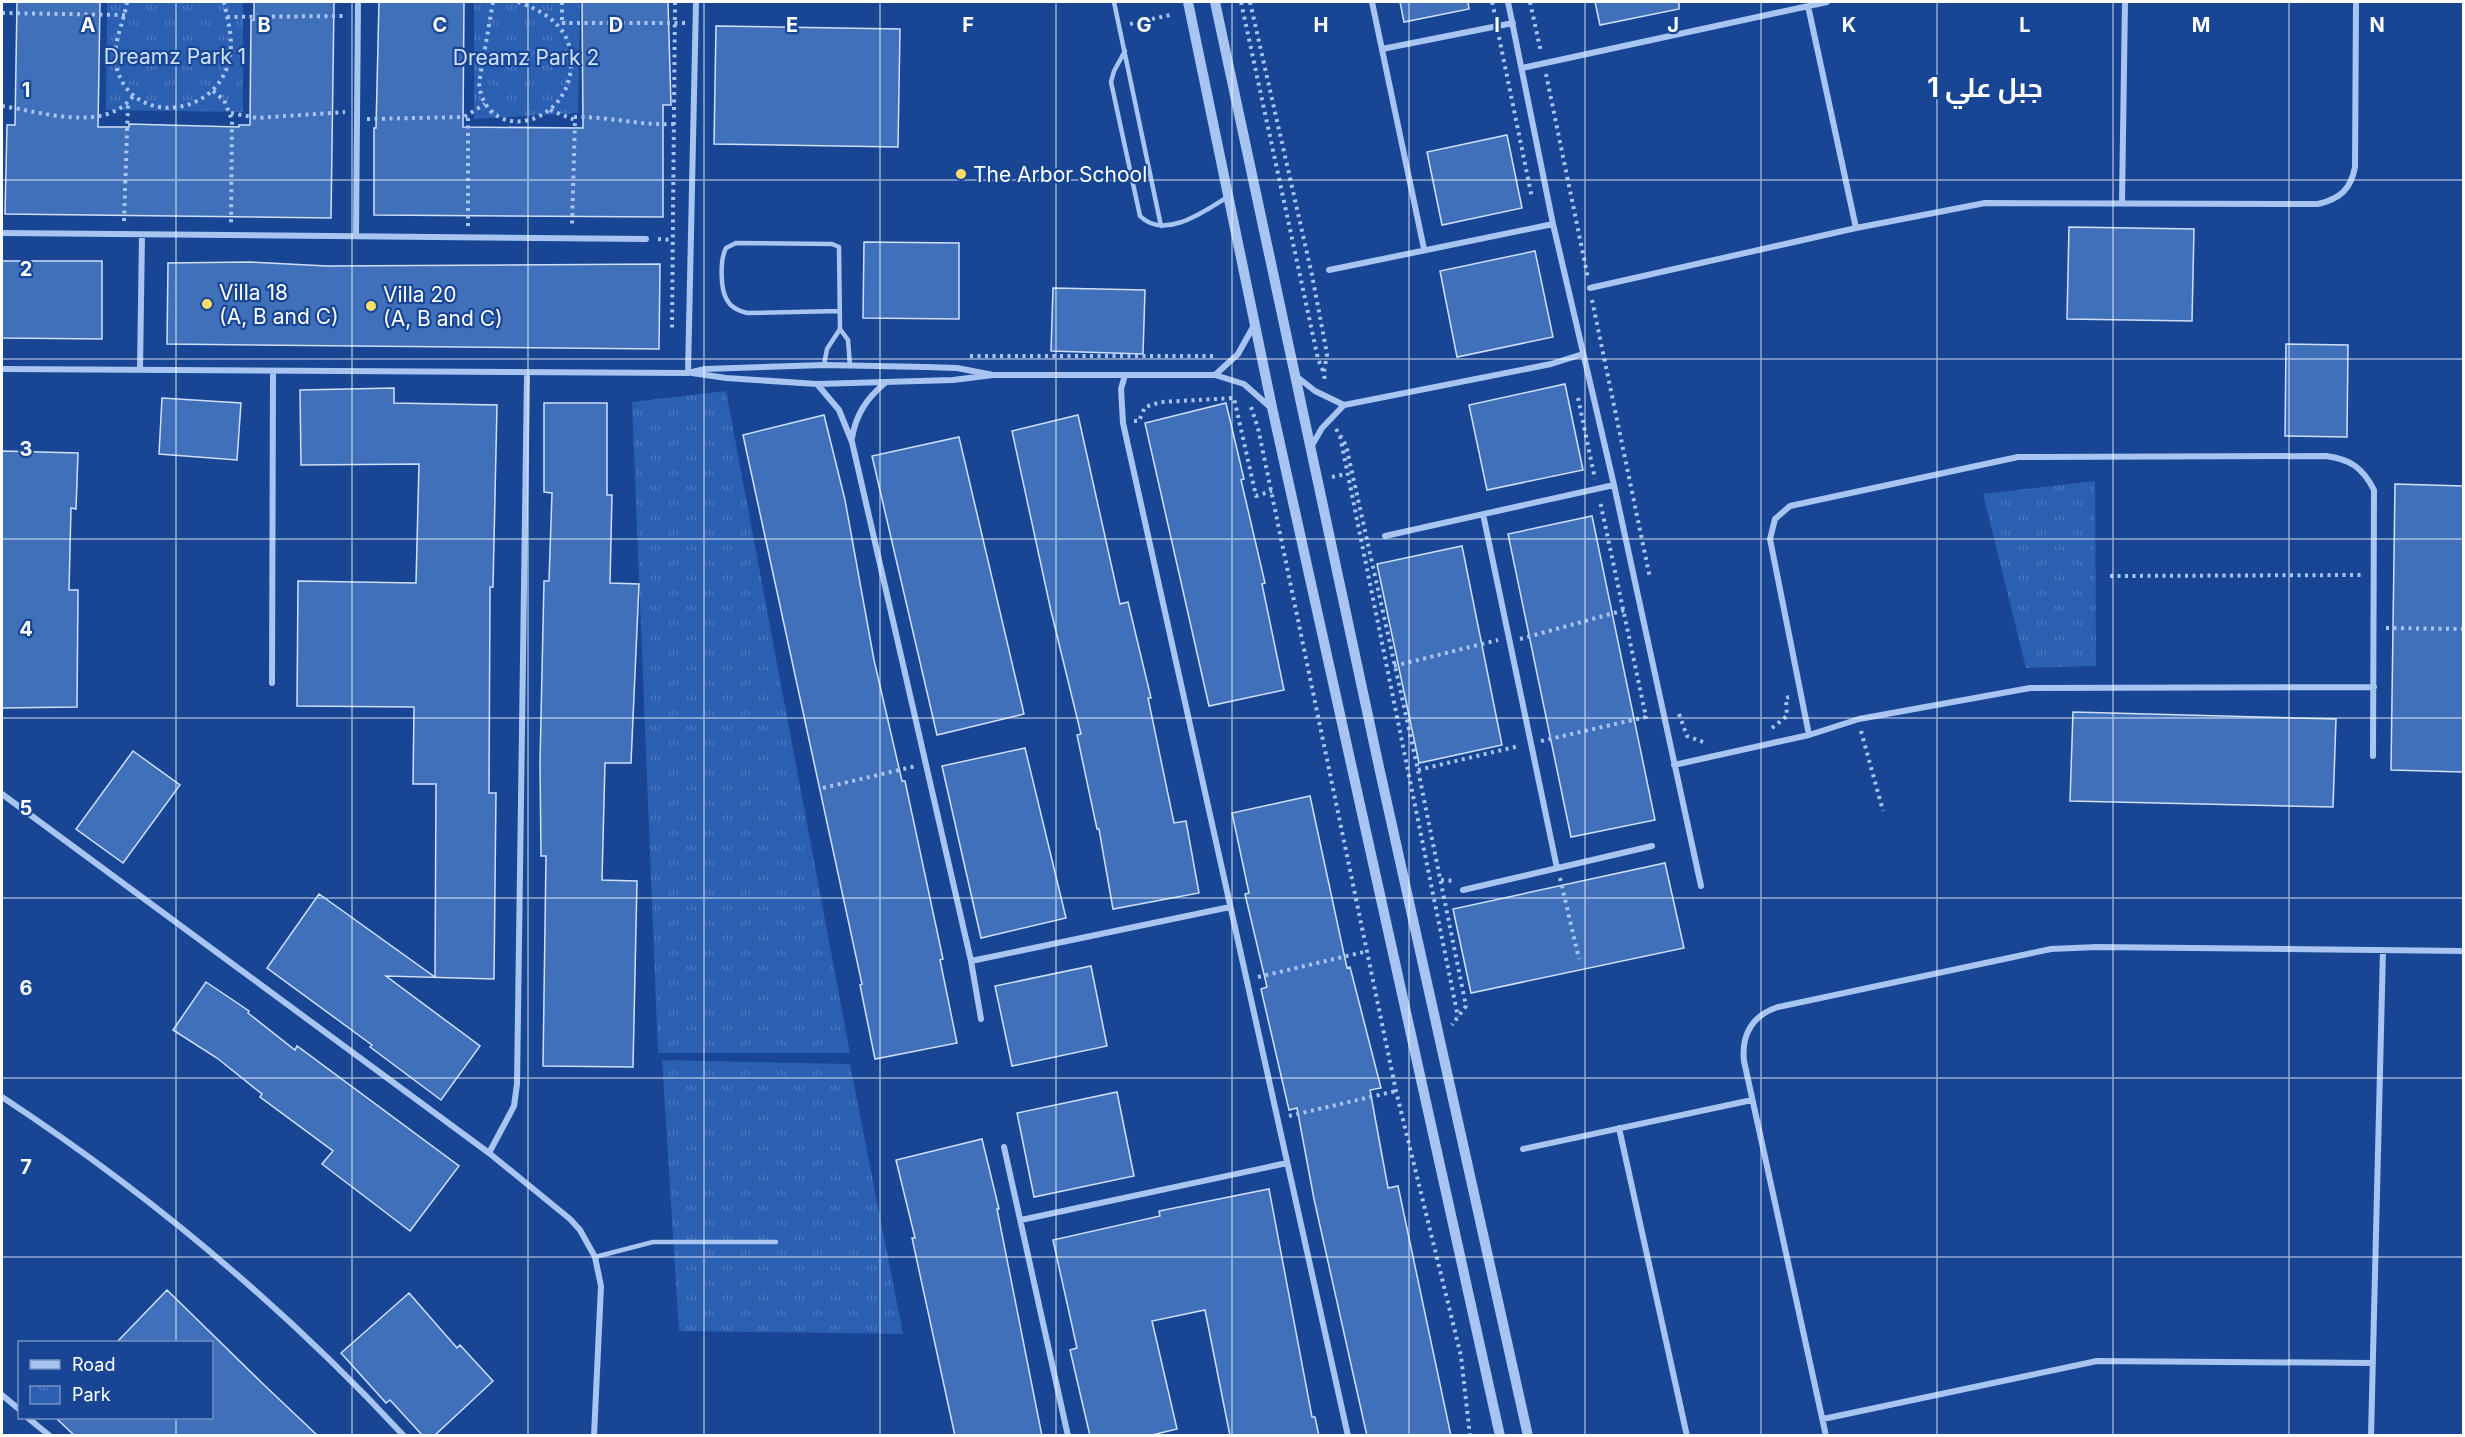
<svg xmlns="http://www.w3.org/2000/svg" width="2465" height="1437" viewBox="0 0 2465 1437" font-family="Inter,Cairo,sans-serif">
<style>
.park{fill:url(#park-tufts)}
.building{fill:#4170bb;stroke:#cfe0fb;stroke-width:1.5}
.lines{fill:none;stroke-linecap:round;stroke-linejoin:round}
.path{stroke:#a8c4f0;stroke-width:4;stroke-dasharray:3 4.5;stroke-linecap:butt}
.service{stroke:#a8c4f0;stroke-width:4.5}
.minor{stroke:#a8c4f0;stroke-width:6}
.tertiary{stroke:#a8c4f0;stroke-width:10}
.grid{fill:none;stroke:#fff;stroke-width:1.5;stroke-opacity:0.55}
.poi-dot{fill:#ffdd68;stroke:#184694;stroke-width:2}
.labels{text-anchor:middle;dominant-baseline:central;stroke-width:4.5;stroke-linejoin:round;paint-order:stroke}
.park-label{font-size:21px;fill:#cfe0fb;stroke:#184694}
.poi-label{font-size:21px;fill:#fff;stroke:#184694;text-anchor:start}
.district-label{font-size:27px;font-weight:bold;fill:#fff;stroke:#184694}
.grid-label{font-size:20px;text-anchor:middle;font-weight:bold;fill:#fff;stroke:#184694;stroke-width:4.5;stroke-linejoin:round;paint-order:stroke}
</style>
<defs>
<pattern id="park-tufts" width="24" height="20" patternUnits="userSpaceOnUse" patternTransform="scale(1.5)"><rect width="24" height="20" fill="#2b5fb2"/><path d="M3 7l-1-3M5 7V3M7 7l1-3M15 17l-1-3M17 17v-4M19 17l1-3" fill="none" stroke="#4b77be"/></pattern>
</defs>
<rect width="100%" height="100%" fill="#184694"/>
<path class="park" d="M 107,2 L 243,2 L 243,112 L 106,110 Z
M 474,2 L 580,2 L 578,113 L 474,119 Z
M 726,391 L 850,1053 L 658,1053 L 632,402 Z
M 2095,481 L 2096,666 L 2026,668 L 1983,494 Z
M 662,1060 L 850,1064 L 903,1334 L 679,1331 Z"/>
<path class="building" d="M 17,2 L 100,2 L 98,127 L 129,127 L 129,124 L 239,127 L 239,125 L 250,125 L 251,20 L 254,20 L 254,2 L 334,2 L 331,218 L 5,214 L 7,125 L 15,125 Z
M 379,2 L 464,2 L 463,127 L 583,128 L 582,2 L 668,2 L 671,105 L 663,105 L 663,217 L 374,215 L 374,128 L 376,128 Z
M 1400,2 L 1468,2 L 1469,9 L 1404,22 Z
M 1595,2 L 1679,2 L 1679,9 L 1600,25 Z
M 716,26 L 900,29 L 898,147 L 714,144 Z
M 1507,135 L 1522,208 L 1442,225 L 1427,152 Z
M 2069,227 L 2194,229 L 2192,321 L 2067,319 Z
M 864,242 L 959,243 L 959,319 L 863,318 Z
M 1535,251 L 1553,337 L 1457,357 L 1440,271 Z
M 2,261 L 102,261 L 102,339 L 2,338 Z
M 249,262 L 327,266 L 660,264 L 659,349 L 167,344 L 168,263 Z
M 1053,288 L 1145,290 L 1143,354 L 1051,351 Z
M 2286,344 L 2348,345 L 2347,437 L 2285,436 Z
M 1565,384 L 1583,470 L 1487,490 L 1469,405 Z
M 394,388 L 394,403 L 497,405 L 493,587 L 490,587 L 489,793 L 496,793 L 494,979 L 386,976 L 480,1046 L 441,1100 L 370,1047 L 372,1045 L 267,968 L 319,894 L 435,977 L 436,784 L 413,784 L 414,707 L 297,706 L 298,581 L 416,583 L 419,464 L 301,465 L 300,390 Z
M 162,398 L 241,403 L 237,460 L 159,454 Z
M 544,403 L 607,403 L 607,495 L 612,495 L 610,583 L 639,584 L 631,763 L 605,763 L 602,880 L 637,881 L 633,1067 L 543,1066 L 546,856 L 541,856 L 540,763 L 544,581 L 549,581 L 552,493 L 544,492 Z
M 1226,403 L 1244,479 L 1241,480 L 1265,583 L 1262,584 L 1284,690 L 1209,706 L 1145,423 Z
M 824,415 L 845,500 L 874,660 L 902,781 L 905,781 L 943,959 L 940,960 L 957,1043 L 875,1059 L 860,985 L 862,984 L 743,435 Z
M 1078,415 L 1120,604 L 1128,602 L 1151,698 L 1148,698 L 1174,823 L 1186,821 L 1199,893 L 1113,909 L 1099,829 L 1097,829 L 1077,735 L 1081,734 L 1051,611 L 1012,431 Z
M 959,437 L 1024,714 L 937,735 L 872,456 Z
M 2,451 L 78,453 L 76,509 L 71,508 L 69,590 L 78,590 L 77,707 L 2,708 Z
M 2395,484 L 2463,486 L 2463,772 L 2391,770 Z
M 1592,516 L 1655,820 L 1571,837 L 1508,534 Z
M 1462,546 L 1502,745 L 1419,763 L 1377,564 Z
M 2073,712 L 2336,719 L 2333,807 L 2070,801 Z
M 1025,748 L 1066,918 L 981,938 L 942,766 Z
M 133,751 L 180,785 L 123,863 L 76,829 Z
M 1310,796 L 1347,968 L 1350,967 L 1381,1088 L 1370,1090 L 1388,1188 L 1398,1186 L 1451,1436 L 1367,1436 L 1314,1199 L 1297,1108 L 1289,1110 L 1261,989 L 1267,987 L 1245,894 L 1249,893 L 1232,813 Z
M 1665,863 L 1684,948 L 1471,993 L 1453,909 Z
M 1091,966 L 1107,1046 L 1012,1066 L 995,986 Z
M 206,982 L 249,1011 L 248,1013 L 295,1050 L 297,1046 L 459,1166 L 410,1231 L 322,1164 L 333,1151 L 260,1097 L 262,1094 L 217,1058 L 173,1030 Z
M 1117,1092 L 1134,1176 L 1034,1197 L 1017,1113 Z
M 982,1139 L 999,1209 L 997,1209 L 1042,1436 L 955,1436 L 912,1238 L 915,1238 L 896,1160 Z
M 1269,1189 L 1312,1417 L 1315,1417 L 1319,1436 L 1230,1436 L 1205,1310 L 1152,1321 L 1177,1429 L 1148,1436 L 1090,1436 L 1070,1350 L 1077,1348 L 1053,1240 L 1160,1216 L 1159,1211 Z
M 167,1290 L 262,1383 L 318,1436 L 75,1436 L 56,1418 L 212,1418 L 212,1342 L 117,1342 Z
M 409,1293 L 457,1348 L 460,1345 L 493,1381 L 434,1436 L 423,1436 L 390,1400 L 386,1403 L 341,1353 Z"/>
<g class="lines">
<path class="path" d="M 127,2 C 124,22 112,44 116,65 C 129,126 215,119 229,61 C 234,41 228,21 224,2
M 493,2 L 479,83 C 485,146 574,127 571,59 C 570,27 546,12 518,2
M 562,2 L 562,23
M 675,2 L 672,328 L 676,328
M 1241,2 L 1318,359 L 1323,371
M 1250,2 L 1312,275 L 1327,354 L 1324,372 L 1325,382
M 1492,2 L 1495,15
M 1530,2 L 1541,52
M 2,13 L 125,15
M 227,17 L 346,16
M 562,23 L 685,23
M 1130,24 L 1170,15
M 1499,37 L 1532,198
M 1546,74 L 1588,278
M 213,91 L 224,100 L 232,120 L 231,223
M 2,106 C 43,112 106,134 134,95
M 550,110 L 575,120 L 572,227
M 231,113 L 257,118 L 345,112
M 574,117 C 608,116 640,126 674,124
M 367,119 L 464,117 L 485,104
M 124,221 L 128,104
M 468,226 L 468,116
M 658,239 L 673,240
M 1592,300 L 1650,578
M 970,356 L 1217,356
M 1578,398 L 1595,479
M 1251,407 L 1258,428 L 1396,1091 L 1461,1356 L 1470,1436
M 1134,421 L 1139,421 L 1145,407 L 1161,402 L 1234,398 L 1256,496 L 1272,491
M 1336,429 L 1346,445 L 1418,770 L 1466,1006 L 1452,1025
M 1340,436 L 1458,1017
M 1332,477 L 1346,474
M 2110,576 L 2361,575
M 2386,628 L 2464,629
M 1520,639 L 1625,610
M 1394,666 L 1498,640
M 1679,714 L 1687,736 L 1706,743
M 1772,728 L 1787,716 L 1786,698 L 1789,697
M 1861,731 L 1883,811
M 1541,741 L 1646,717 L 1600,501
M 1418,770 L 1519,746
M 823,788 L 916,766
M 1560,878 L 1579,959
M 1441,880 L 1455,881
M 1258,977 L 1368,951
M 1289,1116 L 1396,1091"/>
<path class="service" d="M 1114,2 L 1161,226
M 1125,51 L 1114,71 L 1111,82 L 1140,216 C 1165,241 1206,210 1229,196
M 840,329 L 848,340 L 850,366
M 824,365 L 827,349 L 840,329 L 839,247 L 832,244 L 736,243 L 726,248 C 720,259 720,289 727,300 C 731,308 739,311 747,313 L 839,311
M 595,1257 L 653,1242 L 776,1242"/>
<path class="minor" d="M 1372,2 L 1424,249
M 1508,2 L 1553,224 L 1614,485 L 1701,886
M 1808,6 L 1856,228
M 1382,49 L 1513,23
M 1522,68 L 1827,2
M 2122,202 L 2125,2
M 2,233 L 646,239
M 356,236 L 358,2
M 1329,270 L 1553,224
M 1590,288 L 1856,228 L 1985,203 L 2318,204 C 2340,199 2351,189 2355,167 L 2356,2
M 2,369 L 688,373 L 705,369 L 824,365 L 926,367 L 957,368 L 993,375
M 140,370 L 142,235
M 688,373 L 696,2
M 692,373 L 726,378 L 817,384 L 953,380 L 993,375 L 1215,375 L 1244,384 L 1270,407
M 1125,375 L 1121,389 L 1123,423 L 1348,1436
M 1215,375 L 1238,354 L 1253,327
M 1296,376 L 1315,391 L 1344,405
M 817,384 L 839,410 L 852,442 L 971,961 L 981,1019
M 852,438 C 856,414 867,398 885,383
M 1311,447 L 1322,428 L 1344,405 L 1551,364 L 1583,354
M 1483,514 L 1557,868
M 1385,536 L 1614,485
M 272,683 L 273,372
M 1809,735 L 1770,539 L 1775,519 L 1790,506 L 2018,457 L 2326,456 C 2350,459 2363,468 2374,490 L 2373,756
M 1674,765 L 1809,735 L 1859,719 L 2030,688 L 2374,687
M 2,794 L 489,1153 L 570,1219 L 580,1230 L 595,1257 L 601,1286 L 594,1436
M 1463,890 L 1652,846
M 971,961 L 1230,907
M 2,1097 C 148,1193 285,1308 404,1436
M 1619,1128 L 1687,1436
M 1004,1147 L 1068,1436
M 1523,1149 L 1752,1100
M 489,1153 L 514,1106 L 517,1084 L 527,374
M 1021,1220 L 1287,1163
M 2,1395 L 20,1410
M 28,1418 L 50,1436
M 1823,1419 L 2097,1361 L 2373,1363
M 1826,1436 L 1744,1061 C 1741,1034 1753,1015 1778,1007 L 2051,949 L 2097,947 L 2464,951
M 2371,1436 L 2383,950"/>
<path class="tertiary" d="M 1188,2 L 1273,412 L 1500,1436
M 1215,2 L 1379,767 L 1528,1436"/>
</g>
<path class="grid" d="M 176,2 L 176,1342M 352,2 L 352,1436M 528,2 L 528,1436M 704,2 L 704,1436M 880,2 L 880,1436M 1056,2 L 1056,1436M 1232,2 L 1232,1436M 1409,2 L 1409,1436M 1585,2 L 1585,1436M 1761,2 L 1761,1436M 1937,2 L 1937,1436M 2113,2 L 2113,1436M 2289,2 L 2289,1436M 2,180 L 2464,180M 2,359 L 2464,359M 2,539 L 2464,539M 2,718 L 2464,718M 2,898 L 2464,898M 2,1078 L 2464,1078M 2,1257 L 2464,1257M 176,1418 L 176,1436"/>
<g class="poi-dot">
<circle cx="961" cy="174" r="6"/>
<circle cx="207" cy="304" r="6"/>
<circle cx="371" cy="306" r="6"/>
</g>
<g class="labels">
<g class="park-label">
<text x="175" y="56">Dreamz Park 1</text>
<text x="526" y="57">Dreamz Park 2</text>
</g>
<g class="poi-label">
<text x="973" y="174">The Arbor School</text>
<text x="219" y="292">Villa 18<tspan x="219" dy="24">(A, B and C)</tspan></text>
<text x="383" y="294">Villa 20<tspan x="383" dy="24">(A, B and C)</tspan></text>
</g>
<g class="district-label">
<text x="1985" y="87">جبل علي 1</text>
</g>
</g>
<g class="grid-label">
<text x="88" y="32">A</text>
<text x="264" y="32">B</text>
<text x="440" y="32">C</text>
<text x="616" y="32">D</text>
<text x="792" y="32">E</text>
<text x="968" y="32">F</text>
<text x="1144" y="32">G</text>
<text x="1321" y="32">H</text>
<text x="1497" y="32">I</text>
<text x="1673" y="32">J</text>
<text x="1849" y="32">K</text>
<text x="2025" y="32">L</text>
<text x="2201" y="32">M</text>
<text x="2377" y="32">N</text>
<text x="26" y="97">1</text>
<text x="26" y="276">2</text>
<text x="26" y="456">3</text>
<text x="26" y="636">4</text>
<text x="26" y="815">5</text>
<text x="26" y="995">6</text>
<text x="26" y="1174">7</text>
</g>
<rect width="2465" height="1437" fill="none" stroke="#ffffff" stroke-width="6"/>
<rect x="18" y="1341" width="195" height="78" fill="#184694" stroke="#7490bf" stroke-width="1.5"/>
<rect x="30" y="1360" width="30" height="9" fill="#a8c4f0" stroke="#7490bf" stroke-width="1.5"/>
<text x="72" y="1371" font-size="18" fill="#ffffff">Road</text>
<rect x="30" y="1386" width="30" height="18" fill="url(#park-tufts)" stroke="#7490bf" stroke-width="1.5"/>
<text x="72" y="1401" font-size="18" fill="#ffffff">Park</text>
</svg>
